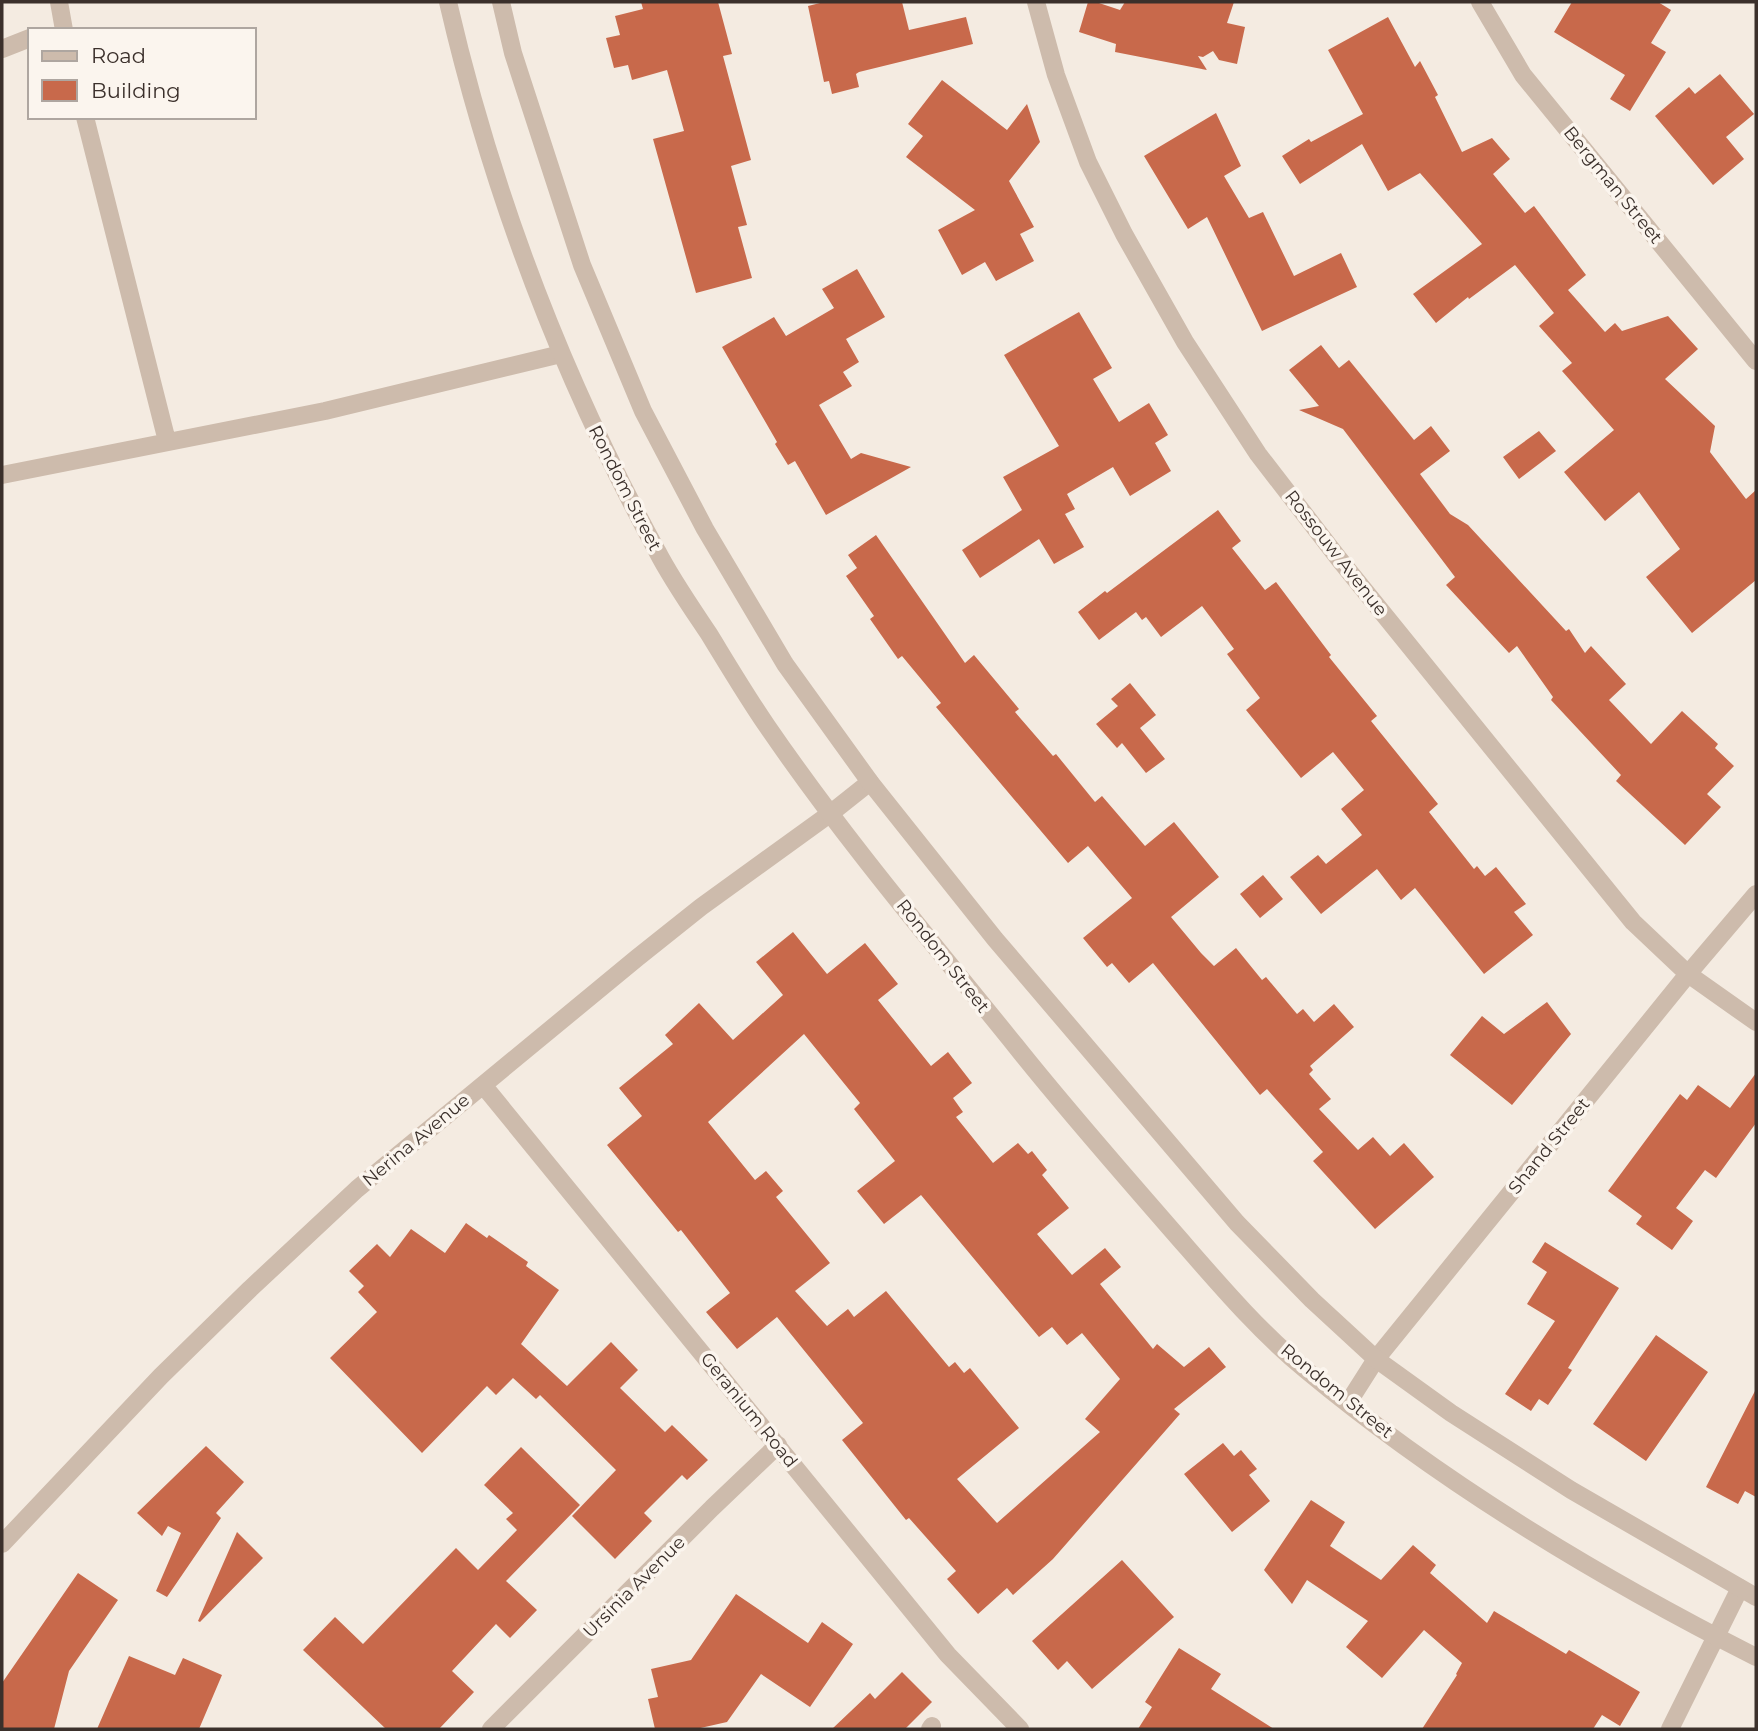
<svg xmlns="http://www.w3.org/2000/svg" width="1758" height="1731" viewBox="0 0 1758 1731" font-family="Montserrat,sans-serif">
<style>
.building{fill:#c8694b;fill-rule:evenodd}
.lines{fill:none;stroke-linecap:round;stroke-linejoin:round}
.minor{stroke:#cdbbac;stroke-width:18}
.tertiary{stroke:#cdbbac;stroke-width:18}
.labels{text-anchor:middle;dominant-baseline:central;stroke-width:7;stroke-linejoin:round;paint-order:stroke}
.street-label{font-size:18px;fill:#3b302b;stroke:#fbf5ee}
</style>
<rect width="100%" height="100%" fill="#f4ebe1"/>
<path class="building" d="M 641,2 L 718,2 L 732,54 L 723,56 L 751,160 L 731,166 L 747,225 L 738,227 L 752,278 L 696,293 L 653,139 L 684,131 L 667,70 L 632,80 L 628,65 L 614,68 L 606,38 L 620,35 L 615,16 L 643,9 Z
M 824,2 L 902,2 L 909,30 L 966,17 L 973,44 L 859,72 L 856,74 L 859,87 L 832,94 L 829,81 L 824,82 L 808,6 Z
M 1088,2 L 1096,2 L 1120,10 L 1125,2 L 1234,2 L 1227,23 L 1245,27 L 1237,64 L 1219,60 L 1213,51 L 1203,57 L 1198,56 L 1207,70 L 1115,52 L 1116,44 L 1079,32 Z
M 1572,2 L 1658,2 L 1671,10 L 1651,43 L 1666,52 L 1630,111 L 1610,99 L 1625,75 L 1554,32 Z
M 1388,17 L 1415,67 L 1420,61 L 1438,95 L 1435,97 L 1462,152 L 1492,138 L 1510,159 L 1493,174 L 1525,213 L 1534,206 L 1586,275 L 1568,290 L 1605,332 L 1615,323 L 1622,331 L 1668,316 L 1698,349 L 1665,379 L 1715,426 L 1710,452 L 1746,499 L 1756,490 L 1756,580 L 1692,633 L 1646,577 L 1680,549 L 1639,492 L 1605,521 L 1564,472 L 1614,430 L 1562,371 L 1572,363 L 1539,326 L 1554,313 L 1515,265 L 1469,299 L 1468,297 L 1436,323 L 1413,294 L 1482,244 L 1420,173 L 1388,191 L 1362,144 L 1300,184 L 1282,156 L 1309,139 L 1311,142 L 1363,114 L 1328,50 Z
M 1720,74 L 1754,114 L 1726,137 L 1744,159 L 1713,185 L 1655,116 L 1689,87 L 1695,94 Z
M 942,80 L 1007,130 L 1027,104 L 1040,142 L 1009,181 L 1034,227 L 1020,234 L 1034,261 L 996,281 L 985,262 L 962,275 L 938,230 L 975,210 L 906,157 L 923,136 L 908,124 Z
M 1216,113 L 1241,166 L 1224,176 L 1249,218 L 1263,212 L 1294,276 L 1341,253 L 1357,287 L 1262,331 L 1207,217 L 1188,229 L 1144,156 Z
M 857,269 L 885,317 L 846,339 L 859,362 L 843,372 L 852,386 L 819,405 L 851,459 L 861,453 L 911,467 L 826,515 L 795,461 L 788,465 L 775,444 L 777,442 L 722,347 L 774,317 L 786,336 L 834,308 L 822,289 Z
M 1079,312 L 1112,368 L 1093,379 L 1119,422 L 1149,403 L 1168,435 L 1155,443 L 1171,471 L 1130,496 L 1113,467 L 1067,494 L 1075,509 L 1065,514 L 1084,547 L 1054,564 L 1039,539 L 980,578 L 962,550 L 1022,510 L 1003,477 L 1059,446 L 1004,355 Z
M 1321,345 L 1339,368 L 1349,360 L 1414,440 L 1431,426 L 1450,451 L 1420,474 L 1450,514 L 1468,525 L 1566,631 L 1569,629 L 1585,653 L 1591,646 L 1626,684 L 1609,700 L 1651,744 L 1682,711 L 1718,744 L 1715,748 L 1734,766 L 1707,794 L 1721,807 L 1685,845 L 1616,781 L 1621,775 L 1551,700 L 1553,697 L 1517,646 L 1509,653 L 1446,585 L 1455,577 L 1343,429 L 1299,410 L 1319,406 L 1289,370 Z
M 1539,431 L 1556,451 L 1519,479 L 1503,457 Z
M 1218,510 L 1241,541 L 1232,548 L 1265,590 L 1276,582 L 1331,655 L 1329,657 L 1377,716 L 1371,721 L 1438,804 L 1429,812 L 1474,869 L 1477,866 L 1485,876 L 1496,867 L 1526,904 L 1514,912 L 1533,935 L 1484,974 L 1415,888 L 1401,900 L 1377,869 L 1321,914 L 1290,877 L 1318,855 L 1326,864 L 1362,835 L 1341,809 L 1364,790 L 1333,752 L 1301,778 L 1246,710 L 1260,698 L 1227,654 L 1234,649 L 1202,606 L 1161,637 L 1146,617 L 1142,620 L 1136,612 L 1099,640 L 1078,612 L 1105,591 L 1107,593 Z
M 876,535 L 965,663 L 974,655 L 1019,709 L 1015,712 L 1053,756 L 1056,754 L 1095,802 L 1102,796 L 1145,846 L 1174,822 L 1219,877 L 1171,917 L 1201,953 L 1214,966 L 1236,948 L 1262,980 L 1266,977 L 1297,1014 L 1303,1009 L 1314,1022 L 1334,1004 L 1354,1027 L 1310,1066 L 1313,1070 L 1309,1074 L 1331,1099 L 1319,1109 L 1358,1150 L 1373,1137 L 1390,1156 L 1404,1143 L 1434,1177 L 1375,1229 L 1313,1161 L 1323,1152 L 1267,1089 L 1260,1095 L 1153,963 L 1129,983 L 1112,963 L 1107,967 L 1083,938 L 1132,898 L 1088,846 L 1068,863 L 936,707 L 941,703 L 902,656 L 898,659 L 870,619 L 874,616 L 846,576 L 857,568 L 848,555 Z
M 1130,683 L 1156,715 L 1140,728 L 1165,759 L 1146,773 L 1122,743 L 1117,748 L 1096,724 L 1118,706 L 1111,699 Z
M 1263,875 L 1283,899 L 1260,918 L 1240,894 Z
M 793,932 L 827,974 L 865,943 L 898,984 L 878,1000 L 931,1066 L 948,1052 L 972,1083 L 953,1098 L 963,1112 L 956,1117 L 993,1163 L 1018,1143 L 1028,1154 L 1032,1151 L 1047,1170 L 1042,1175 L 1069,1208 L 1037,1234 L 1072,1275 L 1105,1248 L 1121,1267 L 1100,1284 L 1153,1349 L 1157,1344 L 1184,1367 L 1209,1347 L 1226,1367 L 1174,1409 L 1180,1414 L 1053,1559 L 1013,1595 L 1007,1588 L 978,1614 L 947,1579 L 956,1571 L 909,1518 L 906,1520 L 842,1440 L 863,1423 L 777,1317 L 737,1349 L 706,1312 L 730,1293 L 681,1230 L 678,1232 L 607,1145 L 642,1116 L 619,1088 L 673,1044 L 665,1035 L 699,1003 L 733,1040 L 783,995 L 756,962 ZM 804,1034 L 860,1103 L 854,1109 L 895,1161 L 857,1191 L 884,1224 L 921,1195 L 1039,1337 L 1052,1327 L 1067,1345 L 1082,1333 L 1120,1379 L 1085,1419 L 1100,1432 L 997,1523 L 957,1479 L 1019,1428 L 970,1368 L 964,1373 L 955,1362 L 949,1367 L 886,1291 L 854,1317 L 848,1309 L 827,1326 L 795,1291 L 830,1263 L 776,1197 L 783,1191 L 766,1171 L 755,1180 L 708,1122 Z
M 1547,1002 L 1571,1034 L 1512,1105 L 1450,1055 L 1482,1016 L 1504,1034 Z
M 1756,1073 L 1756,1123 L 1716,1178 L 1705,1170 L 1676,1208 L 1693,1221 L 1672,1250 L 1636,1224 L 1642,1216 L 1608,1191 L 1680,1094 L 1687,1100 L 1698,1085 L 1730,1108 Z
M 466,1223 L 487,1238 L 489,1235 L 528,1262 L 526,1266 L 559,1290 L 521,1344 L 567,1386 L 611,1342 L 638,1370 L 620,1388 L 665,1432 L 672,1425 L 708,1460 L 687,1480 L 682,1475 L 644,1513 L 652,1521 L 615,1559 L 572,1516 L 616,1470 L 540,1395 L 536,1399 L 513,1378 L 496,1395 L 487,1386 L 422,1453 L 330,1358 L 377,1312 L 358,1292 L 364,1286 L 349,1271 L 377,1244 L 390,1257 L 411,1229 L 445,1253 Z
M 1545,1242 L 1619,1288 L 1568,1368 L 1572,1370 L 1548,1405 L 1539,1399 L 1531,1411 L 1505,1394 L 1555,1321 L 1527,1304 L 1547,1272 L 1532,1262 Z
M 1656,1335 L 1708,1372 L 1646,1461 L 1593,1424 Z
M 1756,1389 L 1756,1497 L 1745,1491 L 1738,1504 L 1706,1487 Z
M 1223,1443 L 1234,1456 L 1241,1450 L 1257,1469 L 1249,1475 L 1270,1501 L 1232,1532 L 1184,1474 Z
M 206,1446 L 244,1482 L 216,1513 L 221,1518 L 167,1597 L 156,1591 L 181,1533 L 168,1526 L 162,1536 L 137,1513 Z
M 521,1447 L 580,1505 L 506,1581 L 537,1610 L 510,1638 L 496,1624 L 452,1671 L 474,1692 L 439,1729 L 386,1729 L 303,1650 L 335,1617 L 363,1644 L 456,1548 L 478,1570 L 517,1530 L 506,1519 L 513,1513 L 484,1485 Z
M 1311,1500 L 1345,1522 L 1330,1546 L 1381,1580 L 1413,1545 L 1436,1565 L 1430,1573 L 1487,1623 L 1494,1611 L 1566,1654 L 1569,1650 L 1640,1692 L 1620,1726 L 1602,1715 L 1593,1729 L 1422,1729 L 1457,1675 L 1456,1674 L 1462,1663 L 1424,1630 L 1382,1678 L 1346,1647 L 1368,1621 L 1307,1580 L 1292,1604 L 1264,1570 Z
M 237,1532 L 263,1558 L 200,1622 L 198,1621 Z
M 1122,1560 L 1174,1617 L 1092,1689 L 1067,1661 L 1058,1670 L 1032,1641 Z
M 78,1573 L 118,1600 L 69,1671 L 54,1729 L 2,1729 L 2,1683 Z
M 736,1594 L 808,1643 L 822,1622 L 853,1644 L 810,1707 L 761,1674 L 727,1722 L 696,1729 L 655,1729 L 648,1699 L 658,1697 L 651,1669 L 691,1660 Z
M 1179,1648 L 1221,1674 L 1211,1689 L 1274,1729 L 1138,1729 L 1152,1707 L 1145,1702 Z
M 129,1656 L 175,1675 L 183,1658 L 222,1675 L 199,1729 L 97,1729 Z
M 902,1672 L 932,1702 L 905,1729 L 832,1729 L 870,1693 L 875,1699 Z"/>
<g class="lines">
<path class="minor" d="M 59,2 L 64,30
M 1036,2 L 1056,75 L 1088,162 L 1124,234 L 1185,342 L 1258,454 L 1339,559 L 1633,922 L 1688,974 L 1756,1022
M 1480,2 L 1523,75 L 1756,361
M 2,49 L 30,38
M 85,117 L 167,441
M 2,475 L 325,411 L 561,354
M 483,1085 L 948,1655 L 1020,1729
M 1348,1403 L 1376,1359 L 1688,974 L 1756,894
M 2,1544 L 161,1376 L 250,1289 L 357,1189 L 637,958 L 701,907 L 831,813 L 870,782
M 491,1729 L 712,1508 L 778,1445
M 930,1729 L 932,1726
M 1670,1729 L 1740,1588"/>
<path class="tertiary" d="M 448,2 C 492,192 563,379 657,551 C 672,580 691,607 709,634 C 728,665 747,697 767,726 C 843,837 931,941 1015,1045 C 1065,1108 1118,1168 1170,1228 C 1213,1277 1256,1329 1306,1370 C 1443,1484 1598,1577 1756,1657
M 501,2 L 513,53 L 582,265 L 643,411 L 705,529 L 785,664 L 870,782 L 995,939 L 1237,1223 L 1312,1300 L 1376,1359 L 1451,1413 L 1571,1490 L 1756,1597"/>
</g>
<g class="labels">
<g class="street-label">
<text transform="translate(1613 185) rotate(51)">Bergman Street</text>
<text transform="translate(625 488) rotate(63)">Rondom Street</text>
<text transform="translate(1336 553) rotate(52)">Rossouw Avenue</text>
<text transform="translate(943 956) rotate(52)">Rondom Street</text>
<text transform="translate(416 1140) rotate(-40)">Nerina Avenue</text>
<text transform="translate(1549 1146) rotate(-51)">Shand Street</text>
<text transform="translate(1337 1391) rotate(39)">Rondom Street</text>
<text transform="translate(749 1410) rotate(51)">Geranium Road</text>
<text transform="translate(634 1587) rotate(-45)">Ursinia Avenue</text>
</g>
</g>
<rect width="1758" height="1731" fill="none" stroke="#3b302b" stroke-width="7"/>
<rect x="28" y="28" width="228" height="91" fill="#fbf5ee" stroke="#aea6a0" stroke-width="2"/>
<rect x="42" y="51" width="35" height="10" fill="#cdbbac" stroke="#aea6a0" stroke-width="2"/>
<text x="91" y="63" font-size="21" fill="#3b302b">Road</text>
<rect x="42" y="80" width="35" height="21" fill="#c8694b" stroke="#aea6a0" stroke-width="2"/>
<text x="91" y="98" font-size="21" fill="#3b302b">Building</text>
</svg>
